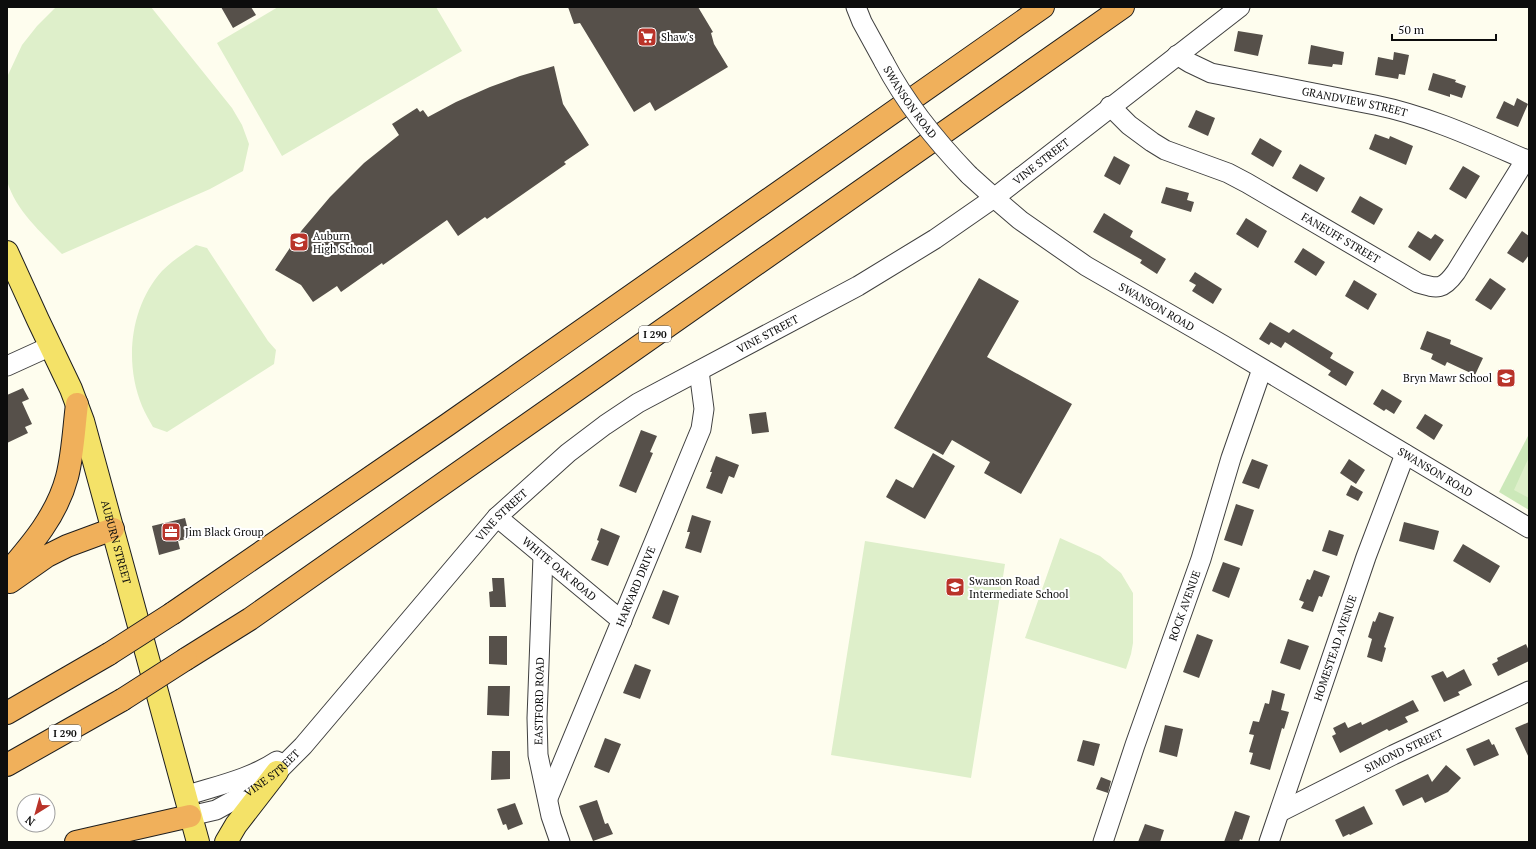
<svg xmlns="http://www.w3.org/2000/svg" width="1536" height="849" viewBox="0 0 1536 849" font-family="'PT Serif',serif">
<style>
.green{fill:#cce8b9}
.pitch{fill:#deefca}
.building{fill:#56504a}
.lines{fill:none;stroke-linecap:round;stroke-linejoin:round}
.minor-casing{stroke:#404040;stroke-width:21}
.major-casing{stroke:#1e1e1e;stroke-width:24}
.highway-casing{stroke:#1e1e1e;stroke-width:24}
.minor{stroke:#fff;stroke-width:19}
.major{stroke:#f4e268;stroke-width:22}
.highway{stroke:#f0b05b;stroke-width:22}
.minor-bridge-casing{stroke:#404040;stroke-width:21;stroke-linecap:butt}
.highway-bridge-casing{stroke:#1e1e1e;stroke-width:24;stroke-linecap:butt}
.minor-bridge{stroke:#fff;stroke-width:19}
.highway-bridge{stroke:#f0b05b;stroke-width:22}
.labels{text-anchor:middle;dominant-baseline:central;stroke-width:4;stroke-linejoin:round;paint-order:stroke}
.shield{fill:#fff;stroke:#565656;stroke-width:1}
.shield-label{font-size:10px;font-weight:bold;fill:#0d0d0d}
.poi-label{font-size:11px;fill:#0d0d0d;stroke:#fff;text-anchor:start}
.street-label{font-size:11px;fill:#0d0d0d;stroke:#fff}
</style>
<rect width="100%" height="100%" fill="#fefdee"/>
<path class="green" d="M 1529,434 L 1529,510 L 1499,492 Z"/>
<path class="pitch" d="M 56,7 L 151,7 L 232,108 L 242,125 L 249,144 L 243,171 L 210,189 L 62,254 C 41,232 16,211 7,181 L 8,75 L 22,45 L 37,26 Z
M 278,7 L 436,7 L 462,51 L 282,156 L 217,43 Z
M 196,245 L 207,248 L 268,341 L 276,350 L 274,364 L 167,432 L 153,427 C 149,420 145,413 142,406 C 124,362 130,307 162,271 C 172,261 184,253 196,245 Z
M 1529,457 L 1529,498 L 1514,490 Z
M 1060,538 L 1100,556 L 1121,573 L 1133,593 L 1133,643 L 1131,654 L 1126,669 L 1025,638 Z
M 865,541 L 1005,564 L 971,778 L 831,755 Z"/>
<path class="building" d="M 221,7 L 251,7 L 256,15 L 233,28 Z
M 568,7 L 698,7 L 713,32 L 711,33 L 714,44 L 728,67 L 655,111 L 650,102 L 634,112 L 580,23 L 574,24 Z
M 1238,31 L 1263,35 L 1258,56 L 1234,51 Z
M 1311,45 L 1344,52 L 1342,65 L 1333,64 L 1332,67 L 1308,64 Z
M 1394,52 L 1409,55 L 1405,75 L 1399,74 L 1398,79 L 1375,75 L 1378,57 L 1393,60 Z
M 554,66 L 563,104 L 589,145 L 564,162 L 566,164 L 487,219 L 485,217 L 458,236 L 447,220 L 383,265 L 382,263 L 341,292 L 337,286 L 313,302 L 301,285 L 275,270 L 302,230 L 330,197 L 364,163 L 399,135 L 392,124 L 417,108 L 420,112 L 423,110 L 428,117 L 456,102 L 490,87 L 520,76 Z
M 1433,73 L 1456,80 L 1455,82 L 1466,86 L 1462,98 L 1450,94 L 1450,97 L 1428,90 Z
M 1517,98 L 1528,104 L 1518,127 L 1496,118 L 1504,101 L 1514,106 Z
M 1196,110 L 1215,118 L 1208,136 L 1188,127 Z
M 1375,134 L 1389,139 L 1390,136 L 1413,146 L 1406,165 L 1369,149 Z
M 1260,138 L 1282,151 L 1273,167 L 1251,154 Z
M 1114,156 L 1130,165 L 1120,185 L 1104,176 Z
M 1300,164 L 1325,178 L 1317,192 L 1292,178 Z
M 1463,166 L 1480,176 L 1466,199 L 1449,189 Z
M 1166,187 L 1189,193 L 1187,200 L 1194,202 L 1191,212 L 1161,203 Z
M 1360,196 L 1383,209 L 1374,225 L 1351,212 Z
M 1104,213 L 1133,231 L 1130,237 L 1166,259 L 1157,274 L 1140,263 L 1142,260 L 1093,232 Z
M 1246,218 L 1267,231 L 1258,248 L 1236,234 Z
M 1418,231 L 1431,239 L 1435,234 L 1444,240 L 1430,261 L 1408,247 Z
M 1522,231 L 1529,236 L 1529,255 L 1523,263 L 1507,253 Z
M 1303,248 L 1325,262 L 1316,276 L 1294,262 Z
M 1195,272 L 1222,289 L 1213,304 L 1192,291 L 1196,285 L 1189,281 Z
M 979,278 L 1019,301 L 987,357 L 1072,404 L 1021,494 L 984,473 L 990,462 L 952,440 L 943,455 L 894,428 Z
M 1490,278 L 1506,289 L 1491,310 L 1475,300 Z
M 1354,280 L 1377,294 L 1368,310 L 1345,296 Z
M 1270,322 L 1289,333 L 1293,329 L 1333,353 L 1330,358 L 1354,372 L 1346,386 L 1328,375 L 1331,371 L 1285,342 L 1281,348 L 1271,342 L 1269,345 L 1259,339 Z
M 1427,331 L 1451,340 L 1450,344 L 1483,358 L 1475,375 L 1447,362 L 1445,366 L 1431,359 L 1433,354 L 1420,349 Z
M 23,388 L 29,399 L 22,402 L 32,424 L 25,427 L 28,433 L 7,443 L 7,395 Z
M 1382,389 L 1402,401 L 1394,414 L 1386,409 L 1384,411 L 1373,404 Z
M 766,412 L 769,432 L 752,434 L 749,414 Z
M 1425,414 L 1443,425 L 1434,440 L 1416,428 Z
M 641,430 L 657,436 L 650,452 L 653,453 L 636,493 L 619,486 Z
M 933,453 L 955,466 L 925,519 L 886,497 L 896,479 L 913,488 Z
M 716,456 L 739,465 L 734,478 L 729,476 L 722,494 L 706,488 L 712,472 L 710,472 Z
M 1252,459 L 1268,465 L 1259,489 L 1242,483 Z
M 1349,459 L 1365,470 L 1356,484 L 1340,473 Z
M 1351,485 L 1363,492 L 1358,501 L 1346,495 Z
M 1236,504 L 1254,510 L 1242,546 L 1224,540 Z
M 692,515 L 711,521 L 701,553 L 685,548 L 690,532 L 687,532 Z
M 185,518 L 190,538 L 178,541 L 180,549 L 159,555 L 152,526 Z
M 1404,522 L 1439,531 L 1434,550 L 1399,541 Z
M 601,528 L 620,536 L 608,566 L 591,560 L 599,541 L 597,540 Z
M 1329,530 L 1344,535 L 1337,556 L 1322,551 Z
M 1463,544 L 1500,566 L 1490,583 L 1453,561 Z
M 1223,562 L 1240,568 L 1229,598 L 1212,591 Z
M 1314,570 L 1330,576 L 1322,597 L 1319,596 L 1313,612 L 1301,608 L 1304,602 L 1299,600 L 1307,579 L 1310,580 Z
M 492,578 L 504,578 L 506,607 L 490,607 L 489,592 L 493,591 Z
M 663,590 L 679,596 L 669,625 L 652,618 Z
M 1379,612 L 1394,617 L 1384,647 L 1386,648 L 1382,662 L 1367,657 L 1372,639 L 1368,637 L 1373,621 L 1375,622 Z
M 1197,634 L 1213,640 L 1199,678 L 1183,672 Z
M 489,636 L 507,636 L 507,665 L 489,664 Z
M 1288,639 L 1309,646 L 1300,670 L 1280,663 Z
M 1526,644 L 1529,651 L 1529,661 L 1498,676 L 1492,664 L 1498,661 L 1497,658 Z
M 635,664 L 651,670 L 640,699 L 623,693 Z
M 1464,669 L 1472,685 L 1458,692 L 1460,695 L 1444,702 L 1431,676 L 1443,671 L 1447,678 Z
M 488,686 L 510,686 L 509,716 L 487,715 Z
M 1272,690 L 1285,694 L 1281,710 L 1289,712 L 1284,729 L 1282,728 L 1270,770 L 1250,764 L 1253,753 L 1249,752 L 1254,735 L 1249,734 L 1253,721 L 1259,722 L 1265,703 L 1269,704 Z
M 1413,700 L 1419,711 L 1405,717 L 1408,722 L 1389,731 L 1387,729 L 1340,753 L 1332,736 L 1336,734 L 1333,728 L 1345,722 L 1348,728 L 1361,722 L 1362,725 Z
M 1529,722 L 1529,758 L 1515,728 Z
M 1165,725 L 1183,729 L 1177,757 L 1159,752 Z
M 605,738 L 621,744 L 609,773 L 594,767 Z
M 1489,739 L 1492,745 L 1494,744 L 1499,755 L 1474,766 L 1466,749 Z
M 1083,740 L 1100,744 L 1094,766 L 1077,761 Z
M 492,751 L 510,751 L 510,779 L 491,780 Z
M 1446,765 L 1461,778 L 1448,792 L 1425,803 L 1422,797 L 1403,806 L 1395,790 L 1428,774 L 1432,782 Z
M 1101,777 L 1111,781 L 1108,793 L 1096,789 Z
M 597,800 L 605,824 L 608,823 L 613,834 L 593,841 L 579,806 Z
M 515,803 L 523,824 L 508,830 L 506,824 L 503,825 L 497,809 Z
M 1364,806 L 1373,824 L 1350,835 L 1349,834 L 1343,837 L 1335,820 Z
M 1235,811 L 1250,816 L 1242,840 L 1240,839 L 1239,842 L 1224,842 Z
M 1145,824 L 1164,830 L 1160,842 L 1138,842 Z"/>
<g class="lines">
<defs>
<g id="minor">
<path d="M 856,7 L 862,22 L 884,62"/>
<path id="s1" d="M 1177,55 L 1190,63 L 1211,73 L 1375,105 C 1429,116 1478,139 1529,161"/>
<path id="s2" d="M 1110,106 L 1129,125 L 1152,142 L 1165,150 L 1228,173 L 1247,183 L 1418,283 C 1438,289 1443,290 1456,272 L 1526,159"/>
<path id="s3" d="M 969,175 L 999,202 L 1020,220 L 1086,266 L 1223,345 L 1529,528"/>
<path d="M 7,366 L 51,346"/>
<path id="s4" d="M 497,517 L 622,621"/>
<path d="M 543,556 L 537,718 L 538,755 L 551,816 L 560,842"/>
<path d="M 185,796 C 216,786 250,779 277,761"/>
<path id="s5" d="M 548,798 L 701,429 L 704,409 L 699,371"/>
<path id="s6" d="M 1280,812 L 1393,755 L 1529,691"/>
<path id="s7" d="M 190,816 L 216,810 L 247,793 L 277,772 L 303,746 L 497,517 L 568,453 L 605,425 L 638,403 L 858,286 L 935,239 L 994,198 L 1240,7"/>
<path id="s8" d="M 1103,842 L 1135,745 L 1201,559 L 1231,458 L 1262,369"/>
<path id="s9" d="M 1269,842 L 1366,557 L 1405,454"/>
</g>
<g id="major">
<path id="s10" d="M 7,252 L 38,320 L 71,389 L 83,421 L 198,842"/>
<path d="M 226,842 L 236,825 L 277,772"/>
</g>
<path id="highway" d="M 7,573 C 32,544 57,515 67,477 C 73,454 74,428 77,404
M 10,582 L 47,556 L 67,546 L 113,529
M 173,613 L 447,425 L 1043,7
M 186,659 L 250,619 L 1123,7
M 7,713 L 109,654
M 7,765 L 122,700
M 76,842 L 190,816"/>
</defs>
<use href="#minor" class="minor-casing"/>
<use href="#major" class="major-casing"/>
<use href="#highway" class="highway-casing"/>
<use href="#minor" class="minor"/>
<use href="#major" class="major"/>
<use href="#highway" class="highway"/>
<defs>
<g id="minor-bridge">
<path id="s11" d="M 884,62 C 906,104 936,141 969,175"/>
</g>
<path id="highway-bridge" d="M 109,654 L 173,613
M 122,700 L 186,659"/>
</defs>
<use href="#minor-bridge" class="minor-bridge-casing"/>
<use href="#highway-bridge" class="highway-bridge-casing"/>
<use href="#minor-bridge" class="minor-bridge"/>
<use href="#highway-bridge" class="highway-bridge"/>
</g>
<defs>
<symbol id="supermarket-square" viewBox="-11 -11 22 22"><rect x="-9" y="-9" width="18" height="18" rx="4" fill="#b93329" stroke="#fff"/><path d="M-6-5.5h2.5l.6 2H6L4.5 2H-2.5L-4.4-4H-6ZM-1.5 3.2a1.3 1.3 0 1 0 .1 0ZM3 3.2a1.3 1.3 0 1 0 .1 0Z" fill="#fff"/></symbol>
<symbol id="school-square" viewBox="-11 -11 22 22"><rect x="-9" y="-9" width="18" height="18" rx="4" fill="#b93329" stroke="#fff"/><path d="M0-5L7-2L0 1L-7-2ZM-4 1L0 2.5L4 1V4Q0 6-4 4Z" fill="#fff"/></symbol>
<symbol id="office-square" viewBox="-11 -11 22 22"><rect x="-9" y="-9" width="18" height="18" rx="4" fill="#b93329" stroke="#fff"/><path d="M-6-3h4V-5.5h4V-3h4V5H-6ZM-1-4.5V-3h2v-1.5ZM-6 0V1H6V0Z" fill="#fff"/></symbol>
</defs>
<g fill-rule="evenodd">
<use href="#supermarket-square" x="636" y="26" width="22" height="22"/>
<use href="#school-square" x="288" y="231" width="22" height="22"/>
<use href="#school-square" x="1495" y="367" width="22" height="22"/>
<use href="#office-square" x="160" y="521" width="22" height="22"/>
<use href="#school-square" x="944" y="576" width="22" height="22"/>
</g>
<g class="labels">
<g class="shield">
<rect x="639" y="326" width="32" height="16" rx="3"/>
<rect x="49" y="725" width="32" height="16" rx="3"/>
</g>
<g class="shield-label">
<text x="655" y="334">I 290</text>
<text x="65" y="733">I 290</text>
</g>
<g class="poi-label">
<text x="661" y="37">Shaw's</text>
<text x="313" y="236">Auburn<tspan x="313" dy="13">High School</tspan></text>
<text x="1492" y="378" text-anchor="end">Bryn Mawr School</text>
<text x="185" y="532">Jim Black Group</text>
<text x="969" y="581">Swanson Road<tspan x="969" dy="13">Intermediate School</tspan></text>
</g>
<g class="street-label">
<text stroke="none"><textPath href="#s11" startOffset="48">SWANSON ROAD</textPath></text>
<text stroke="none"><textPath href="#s1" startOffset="185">GRANDVIEW STREET</textPath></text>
<text stroke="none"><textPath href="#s7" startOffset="1088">VINE STREET</textPath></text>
<text stroke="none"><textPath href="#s2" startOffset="268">FANEUFF STREET</textPath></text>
<text stroke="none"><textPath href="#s3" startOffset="230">SWANSON ROAD</textPath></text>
<text stroke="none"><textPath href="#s7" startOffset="764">VINE STREET</textPath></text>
<text stroke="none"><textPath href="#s3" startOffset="554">SWANSON ROAD</textPath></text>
<text stroke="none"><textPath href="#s7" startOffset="440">VINE STREET</textPath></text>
<text stroke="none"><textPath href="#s10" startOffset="311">AUBURN STREET</textPath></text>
<text stroke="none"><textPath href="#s4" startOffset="81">WHITE OAK ROAD</textPath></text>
<text stroke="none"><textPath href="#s5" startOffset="229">HARVARD DRIVE</textPath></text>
<text stroke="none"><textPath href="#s8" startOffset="250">ROCK AVENUE</textPath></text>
<text stroke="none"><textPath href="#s9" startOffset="205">HOMESTEAD AVENUE</textPath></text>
<text transform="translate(539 701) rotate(-89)">EASTFORD ROAD</text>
<text stroke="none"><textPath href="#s6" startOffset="138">SIMOND STREET</textPath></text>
<text stroke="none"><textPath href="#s7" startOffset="94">VINE STREET</textPath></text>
</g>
</g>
<rect width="1536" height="849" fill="none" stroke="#0d0d0d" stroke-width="16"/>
<g transform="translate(36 813) rotate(217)"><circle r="19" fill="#ffffff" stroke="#9e9e9e"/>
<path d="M0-3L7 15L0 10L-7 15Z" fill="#b93329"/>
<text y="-6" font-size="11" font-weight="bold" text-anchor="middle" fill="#0d0d0d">N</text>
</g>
<path d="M1392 34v6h104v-6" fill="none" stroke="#0d0d0d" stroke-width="2"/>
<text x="1398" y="34" font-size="12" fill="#0d0d0d" stroke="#ffffff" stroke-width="3" paint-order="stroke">50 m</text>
</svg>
